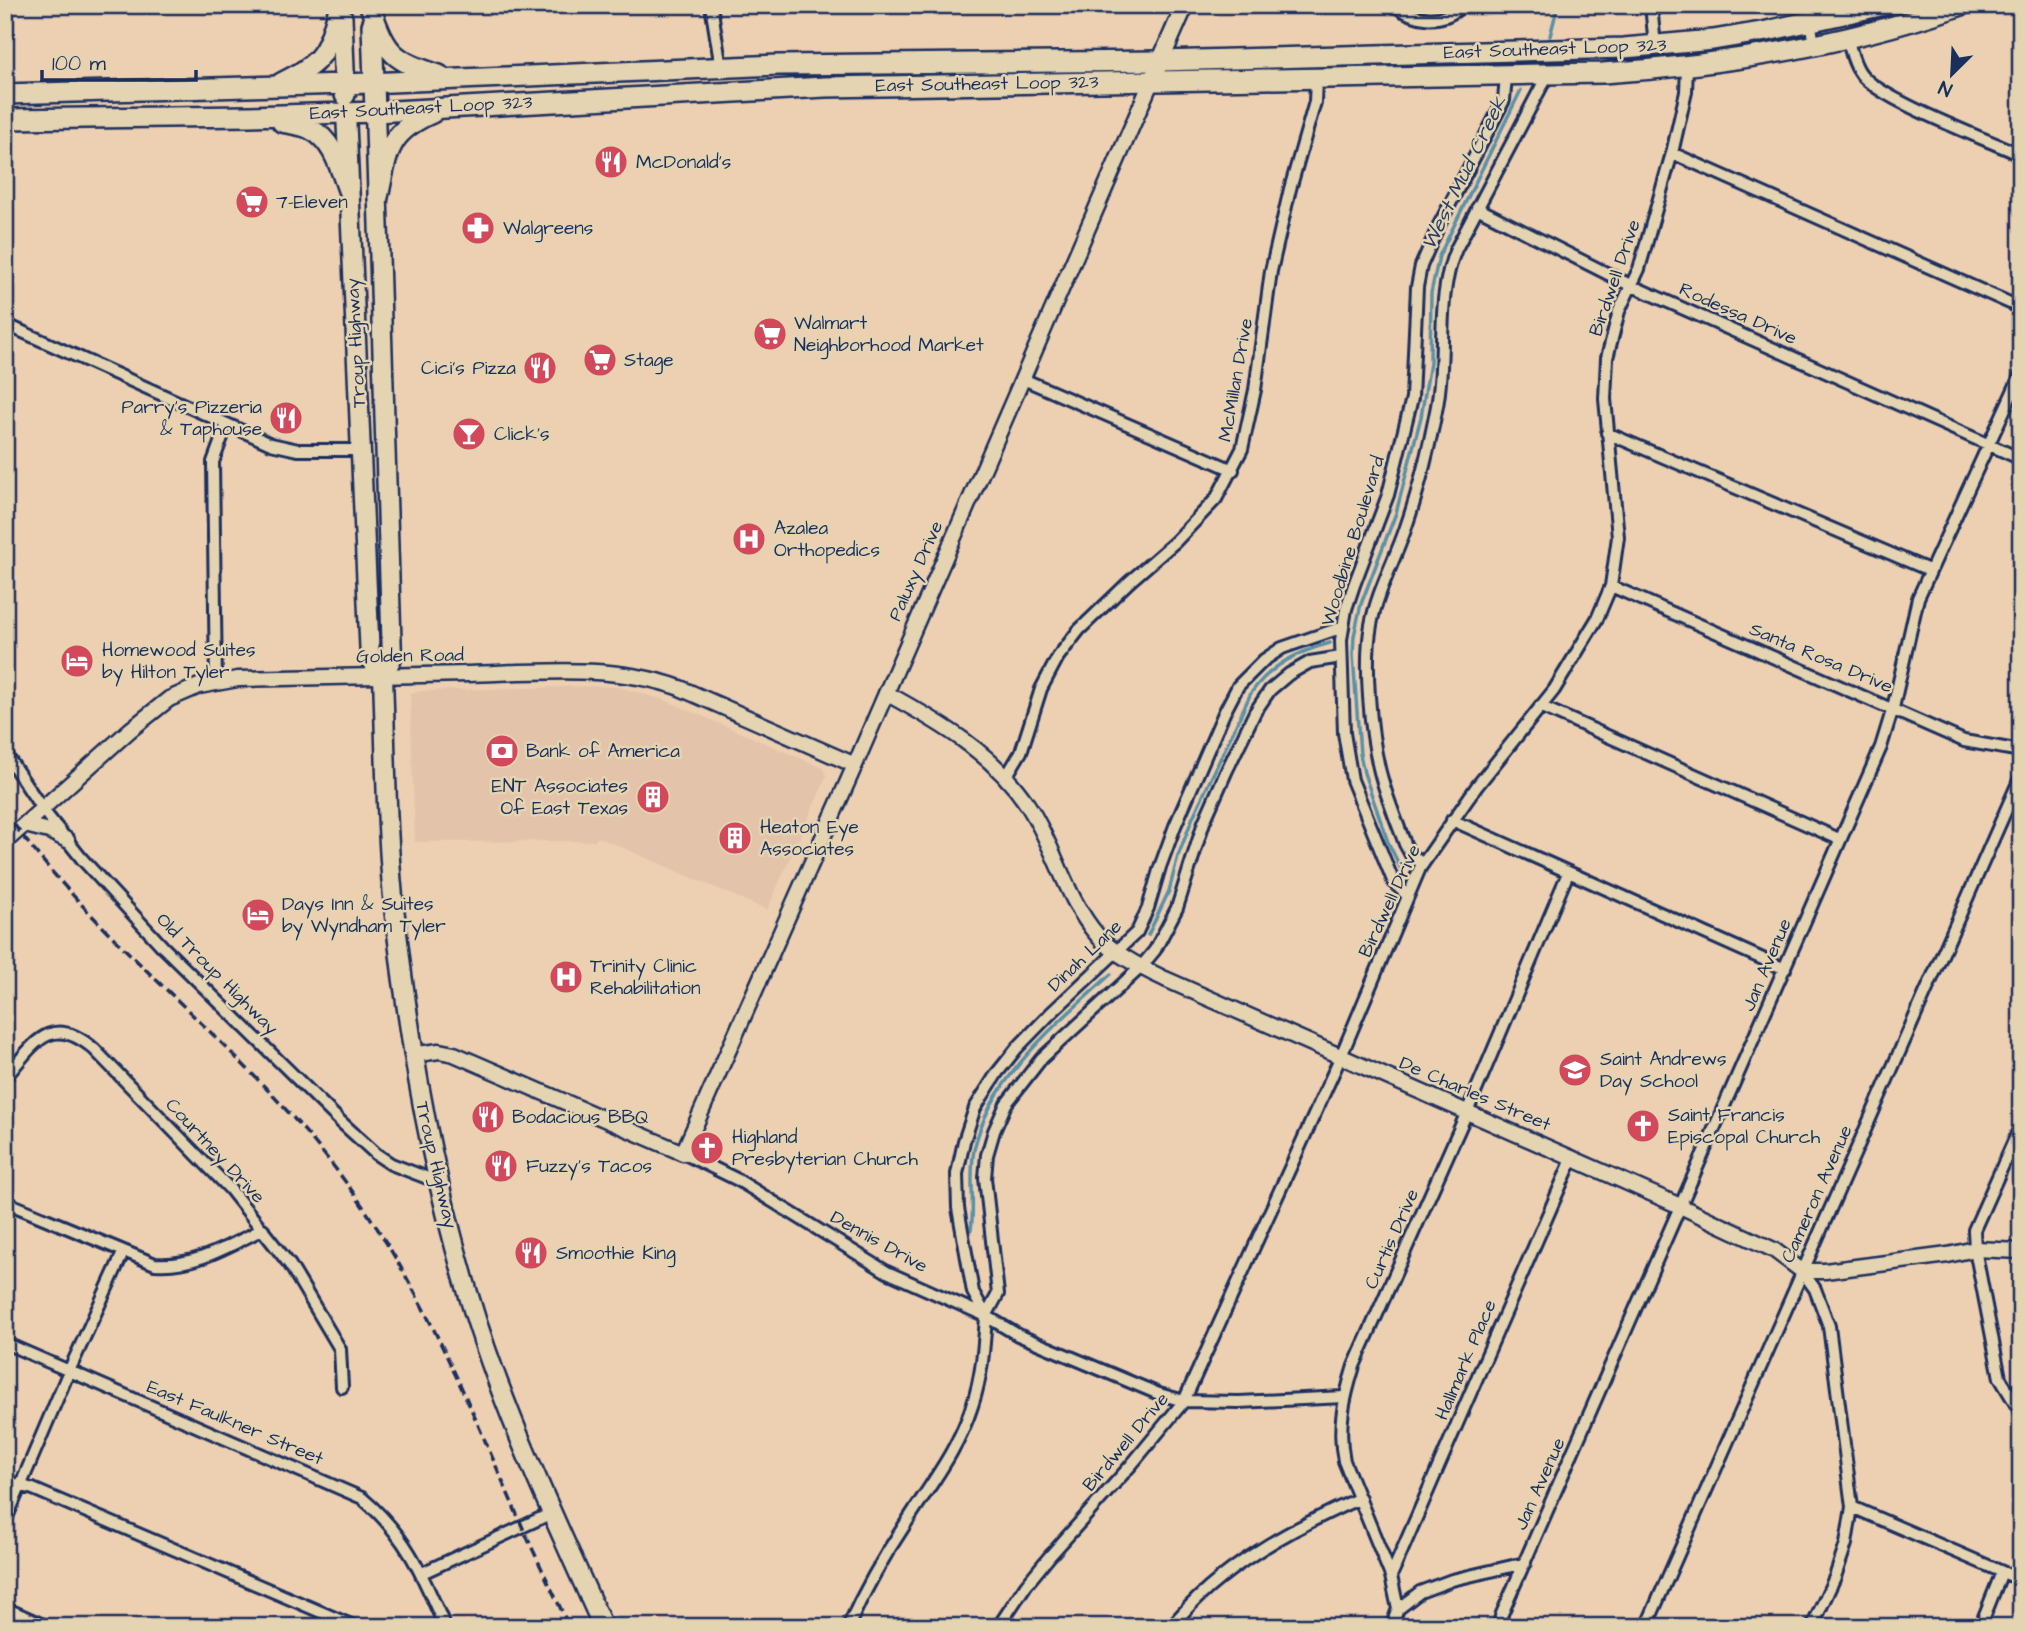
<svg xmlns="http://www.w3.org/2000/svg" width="2026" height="1632" viewBox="0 0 2026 1632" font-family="'Architects Daughter',sans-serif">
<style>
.built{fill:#e4c3ab}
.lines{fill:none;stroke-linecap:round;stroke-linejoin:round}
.stream{stroke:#5891a7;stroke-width:3.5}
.minor-casing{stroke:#1b2f5e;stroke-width:16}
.tertiary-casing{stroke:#1b2f5e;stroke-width:19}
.secondary-casing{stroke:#1b2f5e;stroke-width:21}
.primary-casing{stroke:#1b2f5e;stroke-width:23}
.trunk-casing{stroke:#1b2f5e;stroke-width:24}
.minor{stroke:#e5d4b1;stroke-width:10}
.tertiary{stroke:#e5d4b1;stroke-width:14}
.secondary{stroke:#e5d4b1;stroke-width:16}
.primary{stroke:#e5d4b1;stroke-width:18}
.trunk{stroke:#e5d4b1;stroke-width:19}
.rail{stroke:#1b2f5e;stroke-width:3.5;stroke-dasharray:10 5;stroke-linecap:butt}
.labels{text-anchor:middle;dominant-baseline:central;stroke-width:5;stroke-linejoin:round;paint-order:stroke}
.street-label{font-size:19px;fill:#1b2f5e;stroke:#e5d4b1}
.poi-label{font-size:19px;fill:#1b2f5e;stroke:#e5d4b1;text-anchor:start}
.water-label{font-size:21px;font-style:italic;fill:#253f6a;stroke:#e5d4b1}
</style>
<rect width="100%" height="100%" fill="#edd0b1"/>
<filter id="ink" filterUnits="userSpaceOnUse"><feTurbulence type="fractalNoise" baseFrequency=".0143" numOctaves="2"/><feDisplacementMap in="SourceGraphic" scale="14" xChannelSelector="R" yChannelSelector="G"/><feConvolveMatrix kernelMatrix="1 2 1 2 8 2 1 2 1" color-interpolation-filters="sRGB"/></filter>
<g filter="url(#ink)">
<path class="built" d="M 593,686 L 618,687 L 665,700 L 823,768 L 827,776 L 767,910 L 598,837 L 595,841 L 415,842 L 410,694 L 418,691 Z"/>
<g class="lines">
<path class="stream" d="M 1550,36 L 1558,5
M 1403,873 L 1388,842 L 1364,773 L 1360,754 L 1353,655 L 1354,636 L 1361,604 L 1396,513 L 1421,417 L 1430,363 L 1431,293 L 1439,256 L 1521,90
M 1148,935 L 1169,891 L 1178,856 L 1193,817 L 1251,693 C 1271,665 1297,652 1330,643
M 971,1230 C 975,1204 969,1177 974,1150 C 989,1078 1060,1021 1111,974"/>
<defs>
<path id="minor" d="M 711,5 L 721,68
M 1394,5 C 1416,21 1442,25 1463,5
M 1651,5 L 1655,46
M 1808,5 L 1814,46
M 1847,38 C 1851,50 1853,64 1861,74 C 1880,100 1986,139 2021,155
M 1672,153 L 2021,308
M 1477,208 L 1630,285 L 2021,459
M 5,324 L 271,444 L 298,450 L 362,450
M 1023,379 L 1233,470
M 1607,433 L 1929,570
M 1611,586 L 1964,741 L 2021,751
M 1341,657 L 1310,662 L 1289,674 L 1270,690 L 1255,712 L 1227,770 L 1204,822 L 1177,908 L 1155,950 L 1141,967 L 1041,1059 L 1006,1104 L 994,1131 L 987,1155 L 985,1178 L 998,1294 L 986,1316 L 973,1292 L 958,1208 L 957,1174 L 964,1141 L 975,1108 L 997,1073 L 1017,1048 L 1051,1013 L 1137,932 L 1148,908 L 1160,867 L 1175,826 L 1224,713 L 1238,686 L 1264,660 L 1282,648 L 1343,627
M 216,683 L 213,462 L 227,424
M 1540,706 L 1839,839
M 5,753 L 43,810 L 82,859 L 163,947 L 341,1122 L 376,1154 L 391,1164 L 438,1182
M 1006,777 L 1021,752 L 1041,689 L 1058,657 L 1079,630 L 1129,582 L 1175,542 L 1216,499 L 1242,449 L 1255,390 L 1271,271 L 1290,189 L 1315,102 L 1316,79
M 1452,820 L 1785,969
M 1423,864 L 1411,855 L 1405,844 C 1396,819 1385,794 1379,768 C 1370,730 1364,663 1371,625 C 1377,592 1394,562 1405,530 C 1419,490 1429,448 1437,406 C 1447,354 1435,299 1456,249 L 1547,76
M 1408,896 L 1394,883 L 1352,780 L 1344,733 L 1341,640 L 1346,609 L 1354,585 L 1388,495 L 1412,398 L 1417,287 L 1421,266 L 1438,227 L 1504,100 L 1506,76
M 5,1078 C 34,1044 50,1012 94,1049 L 230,1189 L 290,1265 L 340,1349 L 342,1387
M 2021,1125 L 1974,1230 L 1975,1249 L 2000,1378 L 2021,1413
M 683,1153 L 738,1180 L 887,1272 L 986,1316 L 1018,1335 L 1159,1394 L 1184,1401 L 1239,1402 L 1344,1397
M 5,1202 L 155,1264 C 196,1267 228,1246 263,1229
M 1802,1271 L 1815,1289 L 1829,1326 L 1852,1507 L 1846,1544 L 1835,1577 L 1812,1627
M 5,1343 L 362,1498 C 407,1536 422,1574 445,1627
M 5,1481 L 33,1489 L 356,1627
M 1852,1507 L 2021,1580
M 5,1522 L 69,1371 L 123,1253
M 422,1573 L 552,1513
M 1391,1576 L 1573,1157
M 5,1608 L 48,1627
M 1398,1609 L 1420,1592 L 1452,1580 L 1525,1563
M 848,1627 C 864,1591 884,1556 906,1523 C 930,1485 958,1450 972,1406 C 982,1377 984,1347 986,1316
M 998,1627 L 1026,1585 L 1049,1557 L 1132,1464 L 1184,1401 L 1341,1056 L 1420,868 L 1477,786 L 1554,690 L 1597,619 L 1611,586 L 1618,537 L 1605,399 L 1607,358 L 1619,311 L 1639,269 L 1672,153 L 1686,92 L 1687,67
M 1171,1627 C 1219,1567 1291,1529 1360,1498
M 1391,1627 L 1398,1609 L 1391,1576 L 1344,1461 C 1337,1428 1344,1398 1354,1366 L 1467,1112 L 1568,873
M 1499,1627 L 1501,1616 L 1881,747 L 1893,708 L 1918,598 L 2021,374
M 1646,1627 L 2021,776
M 1980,1627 L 2002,1572"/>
<path id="tertiary" d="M 886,693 C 939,722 993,753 1027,804 C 1055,846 1065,898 1098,936 C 1111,952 1146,970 1165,979 L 1680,1206 L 1774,1250 L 1802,1271 L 1825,1271 L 1948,1255 L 1975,1249 L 2021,1251
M 25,825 L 49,831 L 67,840
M 5,842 L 130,730 L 169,699 L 199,686 L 238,679 C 315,677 391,676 468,674 C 538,672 612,664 680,688 L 855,765
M 412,1055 L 439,1051 L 454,1054 L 683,1153 L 855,765 L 1152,80"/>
<path id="secondary" d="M 1152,80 L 1185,5"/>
<path id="primary" d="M 346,112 L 370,659 L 383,676
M 375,112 L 392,658 L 383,676 C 386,759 386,843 396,925 C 410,1049 432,1173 468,1293 C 502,1409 554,1517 603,1627"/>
<path id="trunk" d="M 371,9 C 387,55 393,60 439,75
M 342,17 L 345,95
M 372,25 L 375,112
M 281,83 C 326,62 327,50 340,5
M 5,94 L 345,84 L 779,65 L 1160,61 L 1624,48 L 1713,40 L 1767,31 L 1884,5
M 5,119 L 250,116 L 375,112 L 825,87 L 1603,73 C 1726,65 1846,45 1962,5
M 282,122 C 291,124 302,125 310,129 C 333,140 340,168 348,190
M 378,197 C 388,153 386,133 432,113"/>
</defs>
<use href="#minor" class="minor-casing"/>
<use href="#tertiary" class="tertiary-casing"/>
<use href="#secondary" class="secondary-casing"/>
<use href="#primary" class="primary-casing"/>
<use href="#trunk" class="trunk-casing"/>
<use href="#minor" class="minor"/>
<use href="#tertiary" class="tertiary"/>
<use href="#secondary" class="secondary"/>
<use href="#primary" class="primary"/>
<use href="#trunk" class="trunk"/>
<path class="rail" d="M 5,812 C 95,939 226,1032 323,1153 C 414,1264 465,1396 522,1526 C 537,1560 554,1593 569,1627"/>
</g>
</g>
<defs>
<symbol id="restaurant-disc" viewBox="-11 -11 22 22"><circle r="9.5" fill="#d1495b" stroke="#e5d4b1"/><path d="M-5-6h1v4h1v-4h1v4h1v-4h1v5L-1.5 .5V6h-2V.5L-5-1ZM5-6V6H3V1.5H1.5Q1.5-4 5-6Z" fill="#fff"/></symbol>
<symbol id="supermarket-disc" viewBox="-11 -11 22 22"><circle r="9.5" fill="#d1495b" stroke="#e5d4b1"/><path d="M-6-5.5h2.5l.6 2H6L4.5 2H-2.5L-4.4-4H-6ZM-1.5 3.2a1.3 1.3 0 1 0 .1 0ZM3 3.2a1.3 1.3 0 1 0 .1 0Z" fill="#fff"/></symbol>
<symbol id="pharmacy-disc" viewBox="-11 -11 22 22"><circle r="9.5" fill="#d1495b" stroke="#e5d4b1"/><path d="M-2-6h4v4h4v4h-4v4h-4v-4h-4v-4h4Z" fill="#fff"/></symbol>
<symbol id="bar-disc" viewBox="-11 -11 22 22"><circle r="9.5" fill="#d1495b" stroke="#e5d4b1"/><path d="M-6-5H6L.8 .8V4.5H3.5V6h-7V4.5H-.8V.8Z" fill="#fff"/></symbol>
<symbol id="hospital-disc" viewBox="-11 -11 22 22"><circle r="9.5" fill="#d1495b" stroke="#e5d4b1"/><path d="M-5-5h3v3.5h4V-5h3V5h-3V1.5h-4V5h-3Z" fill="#fff"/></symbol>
<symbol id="hotel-disc" viewBox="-11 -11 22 22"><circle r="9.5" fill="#d1495b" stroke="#e5d4b1"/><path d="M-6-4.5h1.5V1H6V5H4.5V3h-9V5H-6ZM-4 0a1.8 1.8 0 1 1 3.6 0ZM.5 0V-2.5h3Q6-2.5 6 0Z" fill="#fff"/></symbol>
<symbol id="bank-disc" viewBox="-11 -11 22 22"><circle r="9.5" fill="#d1495b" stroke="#e5d4b1"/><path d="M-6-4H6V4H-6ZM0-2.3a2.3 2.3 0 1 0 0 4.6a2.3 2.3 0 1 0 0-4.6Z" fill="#fff"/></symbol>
<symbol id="building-disc" viewBox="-11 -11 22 22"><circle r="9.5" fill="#d1495b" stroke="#e5d4b1"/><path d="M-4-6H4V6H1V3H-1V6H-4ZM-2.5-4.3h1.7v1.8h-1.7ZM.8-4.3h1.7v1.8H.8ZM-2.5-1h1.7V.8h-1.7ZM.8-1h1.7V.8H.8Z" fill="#fff"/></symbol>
<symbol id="school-disc" viewBox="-11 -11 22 22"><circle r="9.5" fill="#d1495b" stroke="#e5d4b1"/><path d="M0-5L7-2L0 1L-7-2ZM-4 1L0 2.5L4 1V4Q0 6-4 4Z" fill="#fff"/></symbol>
<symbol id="church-disc" viewBox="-11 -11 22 22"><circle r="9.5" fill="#d1495b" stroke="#e5d4b1"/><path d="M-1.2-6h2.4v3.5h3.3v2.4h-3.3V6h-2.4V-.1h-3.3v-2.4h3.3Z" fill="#fff"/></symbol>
</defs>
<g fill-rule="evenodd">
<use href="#restaurant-disc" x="592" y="143" width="38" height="38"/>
<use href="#supermarket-disc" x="233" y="183" width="38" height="38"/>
<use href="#pharmacy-disc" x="459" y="209" width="38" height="38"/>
<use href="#supermarket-disc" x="751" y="315" width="38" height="38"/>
<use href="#supermarket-disc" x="581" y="341" width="38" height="38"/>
<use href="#restaurant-disc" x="521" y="349" width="38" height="38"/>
<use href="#restaurant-disc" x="267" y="399" width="38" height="38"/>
<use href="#bar-disc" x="450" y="415" width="38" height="38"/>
<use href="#hospital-disc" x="730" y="520" width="38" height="38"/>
<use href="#hotel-disc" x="58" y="642" width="38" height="38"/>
<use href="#bank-disc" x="483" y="732" width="38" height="38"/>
<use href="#building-disc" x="634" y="778" width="38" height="38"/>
<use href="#building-disc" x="716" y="819" width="38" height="38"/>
<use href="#hotel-disc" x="239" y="896" width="38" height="38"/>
<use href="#hospital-disc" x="547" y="958" width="38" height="38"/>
<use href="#school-disc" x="1556" y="1051" width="38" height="38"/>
<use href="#restaurant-disc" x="469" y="1098" width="38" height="38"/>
<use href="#church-disc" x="1624" y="1107" width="38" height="38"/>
<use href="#church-disc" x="688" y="1129" width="38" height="38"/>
<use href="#restaurant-disc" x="482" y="1147" width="38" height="38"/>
<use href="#restaurant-disc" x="512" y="1234" width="38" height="38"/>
</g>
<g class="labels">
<g class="street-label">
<text transform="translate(1555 49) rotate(-2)">East Southeast Loop 323</text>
<text transform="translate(987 84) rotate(-1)">East Southeast Loop 323</text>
<text transform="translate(421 108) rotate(-3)">East Southeast Loop 323</text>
<text transform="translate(1615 278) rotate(-71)">Birdwell Drive</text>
<text transform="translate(1738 314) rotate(24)">Rodessa Drive</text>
<text transform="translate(356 343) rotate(-93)">Troup Highway</text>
<text transform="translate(1236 380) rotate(-80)">McMillan Drive</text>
<text transform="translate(1353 541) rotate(-73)">Woodbine Boulevard</text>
<text transform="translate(916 571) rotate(-66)">Paluxy Drive</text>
<text transform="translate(410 656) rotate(-1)">Golden Road</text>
<text transform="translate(1821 658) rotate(23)">Santa Rosa Drive</text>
<text transform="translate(1390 901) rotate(-65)">Birdwell Drive</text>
<text transform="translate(1085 956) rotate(-44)">Dinah Lane</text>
<text transform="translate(1767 965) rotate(-67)">Jan Avenue</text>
<text transform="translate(217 974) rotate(45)">Old Troup Highway</text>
<text transform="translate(1475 1094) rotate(23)">De Charles Street</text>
<text transform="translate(215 1151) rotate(47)">Courtney Drive</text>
<text transform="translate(436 1165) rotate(77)">Troup Highway</text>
<text transform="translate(1817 1194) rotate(-66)">Cameron Avenue</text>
<text transform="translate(1392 1239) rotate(-66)">Curtis Drive</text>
<text transform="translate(879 1242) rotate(29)">Dennis Drive</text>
<text transform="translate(1466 1360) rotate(-67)">Hallmark Place</text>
<text transform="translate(235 1423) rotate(23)">East Faulkner Street</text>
<text transform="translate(1126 1442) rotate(-50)">Birdwell Drive</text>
<text transform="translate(1540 1484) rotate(-66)">Jan Avenue</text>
</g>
<g class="poi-label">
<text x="636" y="162">McDonald's</text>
<text x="276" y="202">7-Eleven</text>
<text x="503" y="228">Walgreens</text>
<text x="794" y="323">Walmart<tspan x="794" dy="22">Neighborhood Market</tspan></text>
<text x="624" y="360">Stage</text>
<text x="516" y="368" text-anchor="end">Cici's Pizza</text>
<text x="262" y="407" text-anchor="end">Parry's Pizzeria<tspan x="262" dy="22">&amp; Taphouse</tspan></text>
<text x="494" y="434">Click's</text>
<text x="774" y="528">Azalea<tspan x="774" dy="22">Orthopedics</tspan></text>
<text x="102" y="650">Homewood Suites<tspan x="102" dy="22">by Hilton Tyler</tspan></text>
<text x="526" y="751">Bank of America</text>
<text x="628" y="786" text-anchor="end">ENT Associates<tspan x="628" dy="22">Of East Texas</tspan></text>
<text x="760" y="827">Heaton Eye<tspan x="760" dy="22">Associates</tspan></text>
<text x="282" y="904">Days Inn &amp; Suites<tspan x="282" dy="22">by Wyndham Tyler</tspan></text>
<text x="590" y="966">Trinity Clinic<tspan x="590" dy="22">Rehabilitation</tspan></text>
<text x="1600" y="1059">Saint Andrews<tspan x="1600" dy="22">Day School</tspan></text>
<text x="1668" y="1115">Saint Francis<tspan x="1668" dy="22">Episcopal Church</tspan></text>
<text x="512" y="1117">Bodacious BBQ</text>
<text x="732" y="1137">Highland<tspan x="732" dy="22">Presbyterian Church</tspan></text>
<text x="526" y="1166">Fuzzy's Tacos</text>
<text x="556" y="1253">Smoothie King</text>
</g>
<g class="water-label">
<text transform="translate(1464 173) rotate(-64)">West Mud Creek</text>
</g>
</g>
<rect width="2026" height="1632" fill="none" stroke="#e5d4b1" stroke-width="28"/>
<rect x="14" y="14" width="1998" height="1604" fill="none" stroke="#1b2f5e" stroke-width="2.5" filter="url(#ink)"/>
<g transform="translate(1952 74) rotate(204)" stroke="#e5d4b1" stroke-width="5" paint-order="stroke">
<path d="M0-5L12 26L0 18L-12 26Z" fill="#1b2f5e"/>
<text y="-10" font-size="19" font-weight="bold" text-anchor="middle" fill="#1b2f5e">N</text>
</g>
<path d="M42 70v10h154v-10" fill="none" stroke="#1b2f5e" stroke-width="3.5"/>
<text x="52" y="70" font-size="21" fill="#1b2f5e" stroke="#e5d4b1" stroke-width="5" paint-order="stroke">100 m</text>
</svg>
